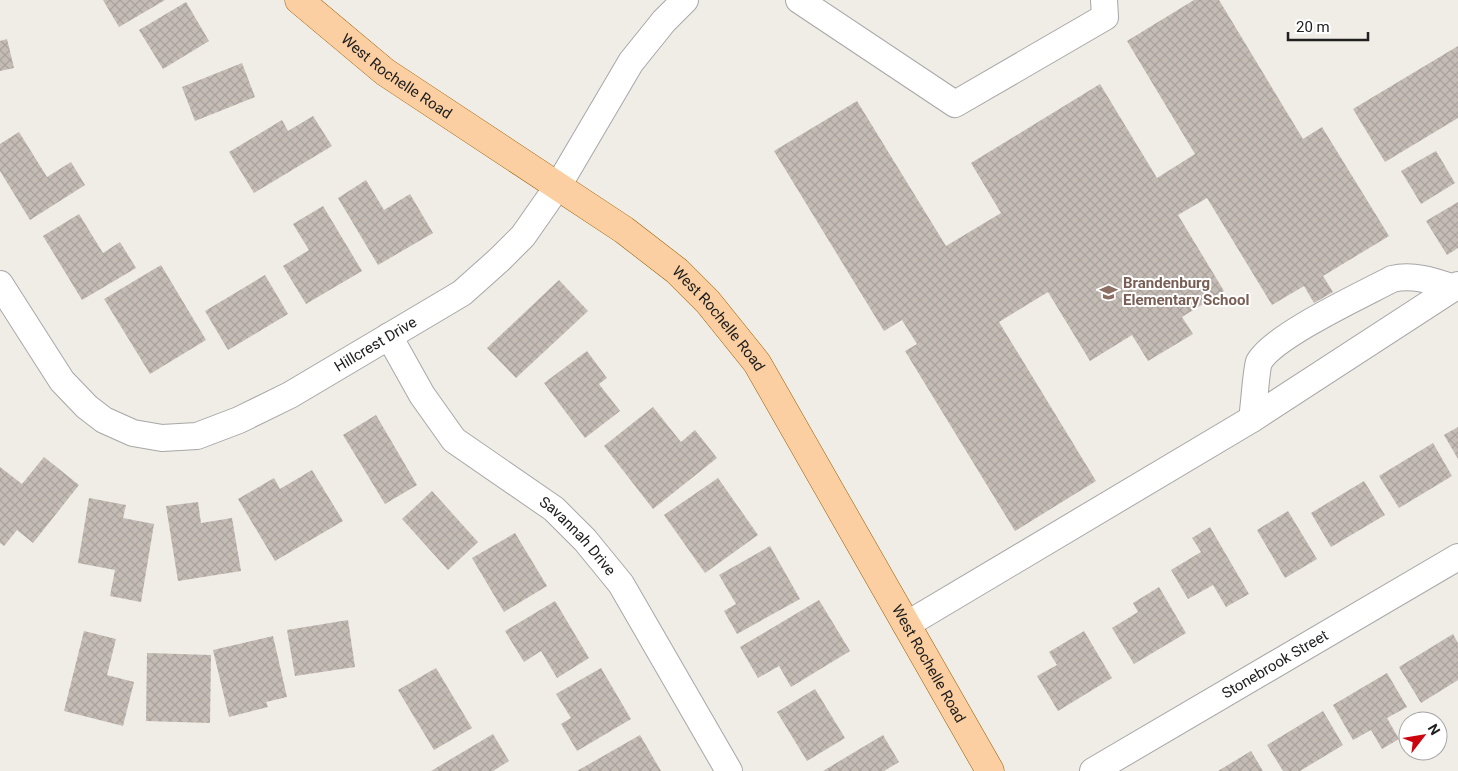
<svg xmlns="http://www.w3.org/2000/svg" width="1458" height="771" viewBox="0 0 1458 771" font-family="Roboto,sans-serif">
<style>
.building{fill:url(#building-cross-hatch)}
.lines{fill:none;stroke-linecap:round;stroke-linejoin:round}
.minor-casing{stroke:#a7a7a7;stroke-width:28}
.major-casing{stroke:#9a6002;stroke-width:29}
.minor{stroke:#fff;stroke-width:26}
.major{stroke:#fbcfa1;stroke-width:28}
.labels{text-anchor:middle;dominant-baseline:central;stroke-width:4;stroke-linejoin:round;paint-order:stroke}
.street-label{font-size:15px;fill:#202020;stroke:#fff}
.education-label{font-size:15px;font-weight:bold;fill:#785e54;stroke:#fff;text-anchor:start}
</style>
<defs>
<pattern id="building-cross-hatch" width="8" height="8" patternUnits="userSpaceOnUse" patternTransform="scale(1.25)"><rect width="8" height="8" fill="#c5bcb6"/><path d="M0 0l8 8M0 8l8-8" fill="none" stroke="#a9a19c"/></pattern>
</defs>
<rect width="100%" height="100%" fill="#f0ece6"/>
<path class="building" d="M 103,0 L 165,0 L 119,27 Z
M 1194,0 L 1219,0 L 1303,139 L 1322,127 L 1389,236 L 1323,276 L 1333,292 L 1314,303 L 1304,286 L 1272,305 L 1207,198 L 1178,215 L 1224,291 L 1182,317 L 1193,334 L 1148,361 L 1132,335 L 1090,361 L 1048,292 L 999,322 L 1096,481 L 1015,531 L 905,351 L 917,344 L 902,320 L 884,331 L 774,151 L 857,101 L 946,246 L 1001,213 L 971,163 L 1100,84 L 1157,178 L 1195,154 L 1127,41 Z
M 186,2 L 209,41 L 163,69 L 139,30 Z
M 7,39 L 14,68 L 0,71 L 0,41 Z
M 1458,46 L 1458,118 L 1385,162 L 1353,109 Z
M 242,63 L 255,97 L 195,121 L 182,87 Z
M 313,116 L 332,146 L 254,193 L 229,152 L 282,120 L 288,131 Z
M 19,132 L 47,177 L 71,162 L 85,185 L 30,220 L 0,171 L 0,144 Z
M 1436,151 L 1455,183 L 1421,204 L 1401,171 Z
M 366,180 L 384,210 L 410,194 L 433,233 L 378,265 L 338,198 Z
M 1458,202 L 1458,248 L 1447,255 L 1426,221 Z
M 323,206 L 362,271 L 306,304 L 283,266 L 309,250 L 293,224 Z
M 79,214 L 103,253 L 120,242 L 136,268 L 82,300 L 43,236 Z
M 161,265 L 206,340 L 150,374 L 104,299 Z
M 265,275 L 288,314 L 228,350 L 205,311 Z
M 559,280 L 588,311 L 516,378 L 487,348 Z
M 587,351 L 607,378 L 599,384 L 620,411 L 585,438 L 544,383 Z
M 653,407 L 681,442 L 695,430 L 717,458 L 653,509 L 604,446 Z
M 376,415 L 417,485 L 385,504 L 343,435 Z
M 1458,427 L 1458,459 L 1444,435 Z
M 1433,443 L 1452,476 L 1399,508 L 1379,476 Z
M 44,457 L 79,485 L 33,543 L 17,530 L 4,546 L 0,543 L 0,467 L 22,484 Z
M 312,470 L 343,521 L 275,561 L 238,499 L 274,478 L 280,489 Z
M 718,478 L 758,535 L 705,573 L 664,515 Z
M 1364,481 L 1385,515 L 1331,547 L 1311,513 Z
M 432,491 L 478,542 L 448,570 L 402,519 Z
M 89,498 L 126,505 L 123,518 L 154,524 L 141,602 L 110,596 L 115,570 L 78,563 Z
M 198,502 L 201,523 L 232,518 L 241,571 L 178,581 L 166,506 Z
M 1288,511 L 1317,559 L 1285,578 L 1257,530 Z
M 1210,527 L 1249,594 L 1226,607 L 1213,585 L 1188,599 L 1171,570 L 1201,552 L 1192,538 Z
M 515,533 L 547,586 L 504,612 L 472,558 Z
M 770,546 L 800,599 L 737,634 L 724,611 L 736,604 L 719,575 Z
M 1159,587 L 1186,633 L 1134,664 L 1112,628 L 1138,612 L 1133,603 Z
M 819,600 L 850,651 L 791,687 L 779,666 L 758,678 L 740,647 Z
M 555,601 L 589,658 L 557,678 L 541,651 L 524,662 L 505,631 Z
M 348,620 L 355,667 L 295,676 L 287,630 Z
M 84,631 L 116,639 L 107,675 L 134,682 L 123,726 L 64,711 Z
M 1084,631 L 1112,678 L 1058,711 L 1037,676 L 1057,665 L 1049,652 Z
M 1453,634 L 1458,643 L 1458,680 L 1421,703 L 1399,667 Z
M 273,636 L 287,697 L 266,702 L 268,707 L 229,717 L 213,650 Z
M 147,653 L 211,655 L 210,723 L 146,721 Z
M 436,668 L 472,728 L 434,750 L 398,690 Z
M 601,668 L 631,719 L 577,751 L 561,724 L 571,718 L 556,694 Z
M 1387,673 L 1407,707 L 1387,718 L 1399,739 L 1382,749 L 1371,730 L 1353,740 L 1333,705 Z
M 815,689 L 845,738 L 807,761 L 777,712 Z
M 1323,711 L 1343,745 L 1300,771 L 1283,771 L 1267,745 Z
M 493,734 L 509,761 L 493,771 L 431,771 Z
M 640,735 L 661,771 L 577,771 Z
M 883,735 L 899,762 L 884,771 L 823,771 Z
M 1251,751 L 1263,771 L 1218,771 Z"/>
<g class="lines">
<defs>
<g id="minor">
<path d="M 799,0 L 955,104 L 1105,17 L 1104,0"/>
<path id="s1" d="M 0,284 L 62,381 L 87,407 L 104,420 L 133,433 L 162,438 L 197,436 L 239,420 L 290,395 L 462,293 L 500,259 L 523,236 L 558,186 L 631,62 L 664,21 L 685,0"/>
<path id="s2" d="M 389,336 L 422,395 L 454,440 L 554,509 L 585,540 L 621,584 L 729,771"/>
<path d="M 1252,419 C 1254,408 1256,370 1259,362 C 1273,336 1362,295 1392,279 C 1413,274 1433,281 1454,288"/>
<path d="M 906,625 L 1252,419 L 1458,285"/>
<path id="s3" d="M 1093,771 L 1458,557"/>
</g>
<g id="major">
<path id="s4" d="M 299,0 L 385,72 L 624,230 L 677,271 L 708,302 L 757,363 L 990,771"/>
</g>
</defs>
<use href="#minor" class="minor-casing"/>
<use href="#major" class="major-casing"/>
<use href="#minor" class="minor"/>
<use href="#major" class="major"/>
</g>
<defs>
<symbol id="school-bare" viewBox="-9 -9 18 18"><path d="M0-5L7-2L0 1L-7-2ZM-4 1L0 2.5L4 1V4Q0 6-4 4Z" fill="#8d6e63" stroke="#fff" stroke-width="2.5" paint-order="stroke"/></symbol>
</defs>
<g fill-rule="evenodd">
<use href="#school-bare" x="1096" y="280" width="25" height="25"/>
</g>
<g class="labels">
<g class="street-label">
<text stroke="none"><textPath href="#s4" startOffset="124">West Rochelle Road</textPath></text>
<text stroke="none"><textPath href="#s4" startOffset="529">West Rochelle Road</textPath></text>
<text stroke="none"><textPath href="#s1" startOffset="470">Hillcrest Drive</textPath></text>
<text stroke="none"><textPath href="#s2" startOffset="280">Savannah Drive</textPath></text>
<text stroke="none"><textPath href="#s4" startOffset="934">West Rochelle Road</textPath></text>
<text stroke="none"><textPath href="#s3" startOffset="211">Stonebrook Street</textPath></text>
</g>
<g class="education-label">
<text x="1123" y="283">Brandenburg<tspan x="1123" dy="17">Elementary School</tspan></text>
</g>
</g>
<g transform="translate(1423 736) rotate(59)"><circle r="24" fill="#ffffff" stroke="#a6a6a6"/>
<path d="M0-4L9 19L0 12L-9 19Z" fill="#cd030d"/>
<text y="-8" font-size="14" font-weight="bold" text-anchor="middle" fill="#202020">N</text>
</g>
<path d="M1288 32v8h80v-8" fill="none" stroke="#202020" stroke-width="2.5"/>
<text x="1296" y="32" font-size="15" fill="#202020" stroke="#ffffff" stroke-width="4" paint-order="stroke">20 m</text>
</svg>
